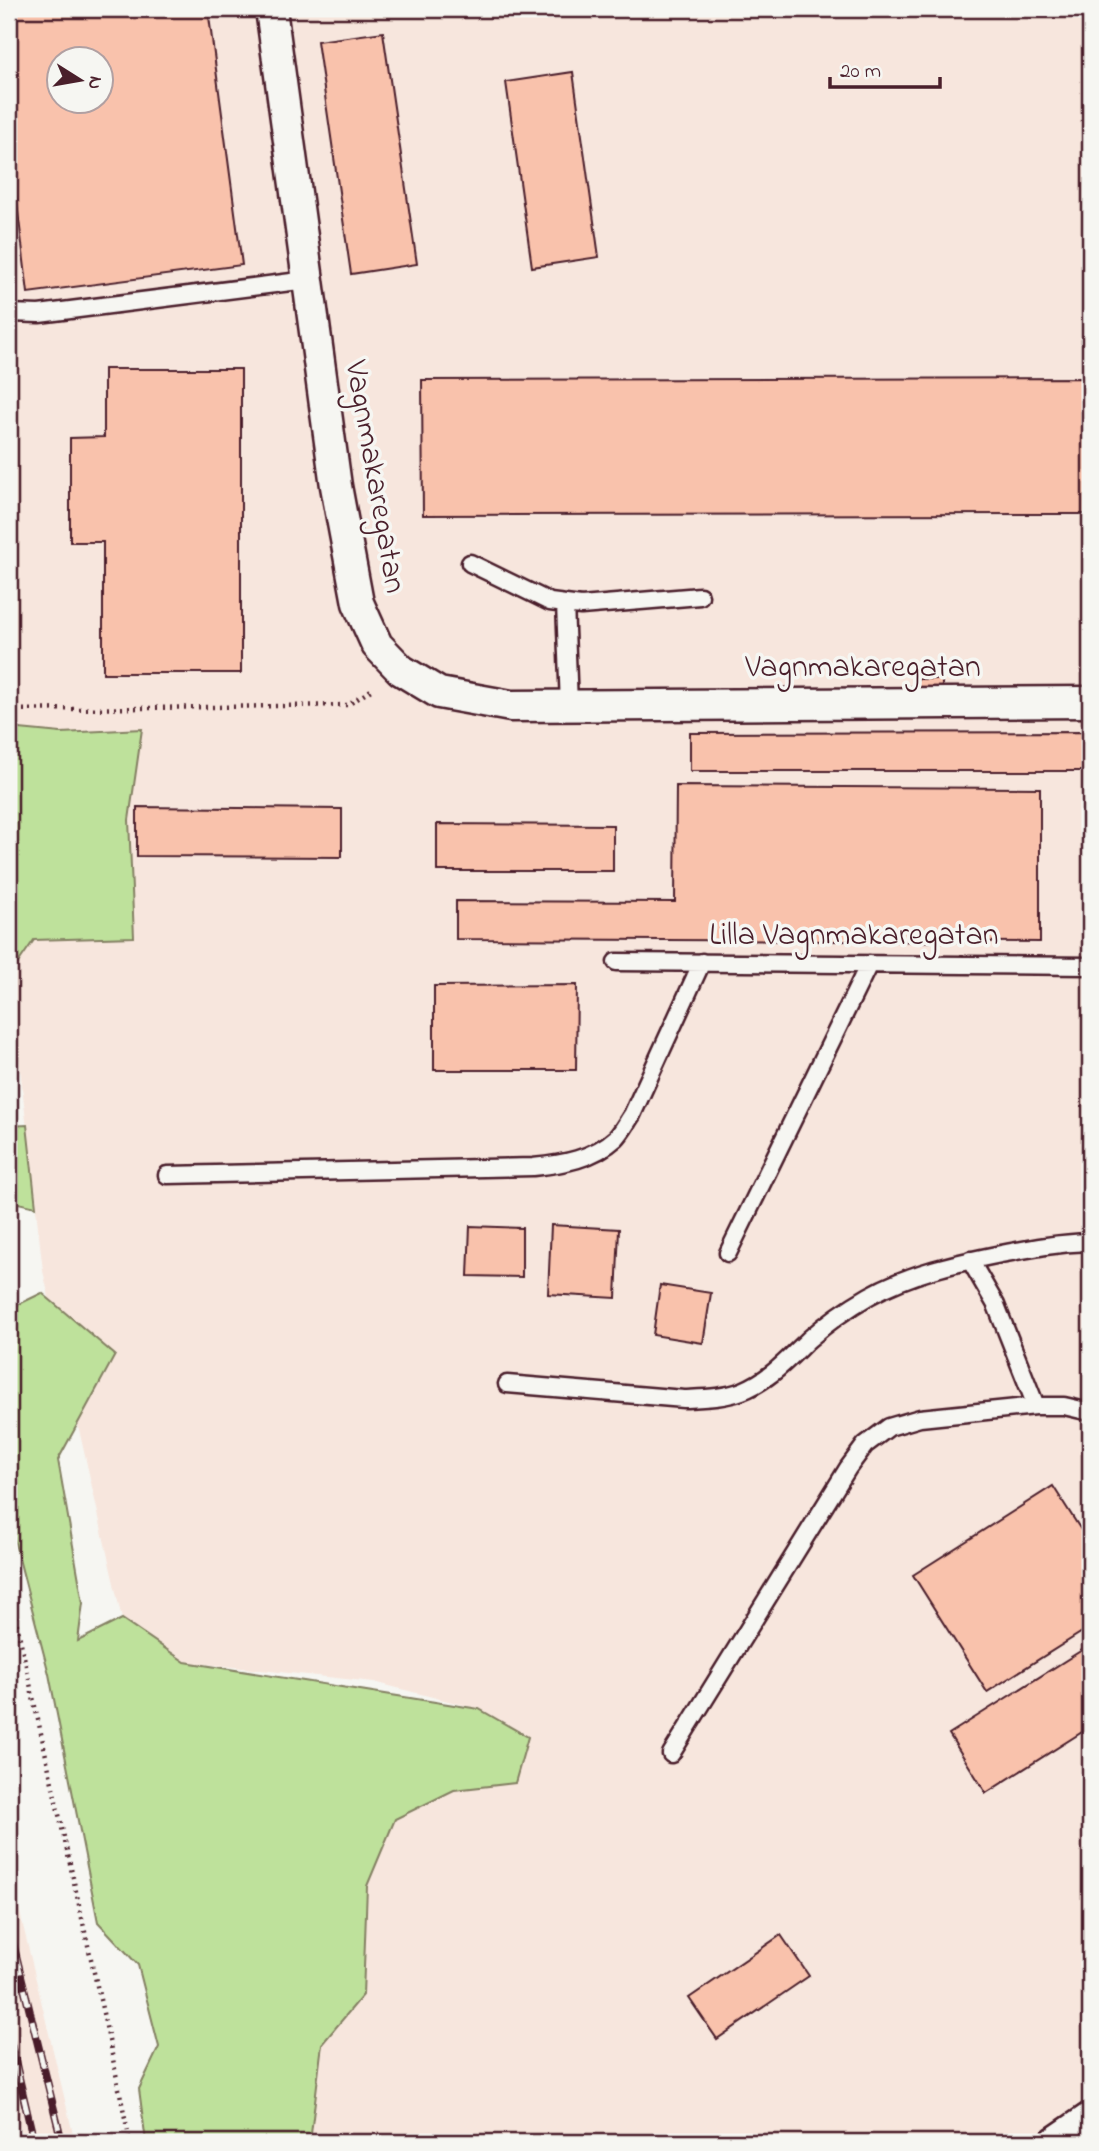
<svg xmlns="http://www.w3.org/2000/svg" width="1099" height="2151" viewBox="0 0 1099 2151" font-family="'Indie Flower',sans-serif">
<style>
.built{fill:#f7e6dd;fill-rule:evenodd}
.green{fill:#bee19b;stroke:#848063;stroke-width:2}
.building{fill:#f9c2ac;stroke:#4a1f2b;stroke-width:2;fill-rule:evenodd}
.lines{fill:none;stroke-linecap:round;stroke-linejoin:round}
.service-casing{stroke:#4a1f2b;stroke-width:21}
.minor-casing{stroke:#4a1f2b;stroke-width:35}
.path{stroke:#4a1f2b;stroke-width:4.5;stroke-dasharray:2 5;stroke-linecap:butt}
.service{stroke:#f6f6f2;stroke-width:16}
.minor{stroke:#f6f6f2;stroke-width:30}
.rail-casing{stroke:#4a1f2b;stroke-width:8}
.rail{stroke:#f6f6f2;stroke-width:5;stroke-dasharray:16;stroke-linecap:butt}
.labels{text-anchor:middle;dominant-baseline:central;stroke-width:7;stroke-linejoin:round;paint-order:stroke}
.street-label{font-size:32px;fill:#4a1f2b;stroke:#f6f6f2}
</style>
<rect width="100%" height="100%" fill="#f6f6f2"/>
<filter id="ink" filterUnits="userSpaceOnUse"><feTurbulence type="fractalNoise" baseFrequency=".0143" numOctaves="2"/><feDisplacementMap in="SourceGraphic" scale="14" xChannelSelector="R" yChannelSelector="G"/><feConvolveMatrix kernelMatrix="1 2 1 2 8 2 1 2 1" color-interpolation-filters="sRGB"/></filter>
<g filter="url(#ink)">
<path class="built" d="M 9,9 L 1090,9 L 1090,2142 L 310,2142 L 322,2044 L 363,1994 L 367,1886 L 395,1819 L 454,1790 L 515,1783 L 528,1737 L 479,1709 L 374,1682 L 185,1662 L 122,1619 L 43,1271 L 9,971 ZM 60,60 L 102,60 L 102,102 L 60,102 Z
M 9,1867 L 75,2142 L 23,2142 L 9,2086 Z"/>
<path class="green" d="M 9,728 L 61,733 L 142,729 L 129,820 L 134,937 L 34,940 L 9,976 Z
M 27,1125 L 36,1207 L 9,1201 L 9,1126 Z
M 42,1293 L 115,1355 L 58,1460 L 83,1603 L 78,1641 L 122,1619 L 185,1662 L 479,1709 L 528,1737 L 515,1783 L 454,1790 L 395,1819 L 367,1886 L 363,1995 L 322,2044 L 310,2142 L 146,2142 L 139,2089 L 159,2047 L 138,1965 L 98,1922 L 49,1674 L 9,1520 L 9,1309 Z"/>
<path class="building" d="M 9,9 L 208,9 L 242,265 L 28,293 L 15,187 L 9,188 ZM 60,60 L 102,60 L 102,102 L 60,102 Z
M 383,32 L 417,264 L 351,274 L 317,41 Z
M 573,72 L 599,257 L 532,267 L 506,82 Z
M 104,369 L 241,369 L 241,673 L 103,673 L 103,542 L 70,542 L 70,438 L 104,437 Z
M 1090,378 L 1090,514 L 423,515 L 422,380 Z
M 913,679 L 942,679 L 942,692 L 913,692 Z
M 1087,732 L 1086,771 L 690,771 L 690,733 Z
M 676,786 L 1040,788 L 1040,942 L 456,939 L 456,901 L 675,902 Z
M 137,807 L 342,809 L 342,857 L 137,856 Z
M 437,824 L 613,825 L 613,871 L 437,871 Z
M 577,985 L 576,1070 L 434,1070 L 434,986 Z
M 551,1225 L 619,1229 L 616,1298 L 548,1294 Z
M 470,1226 L 522,1228 L 522,1277 L 468,1276 Z
M 660,1285 L 711,1293 L 703,1343 L 653,1335 Z
M 1053,1486 L 1090,1544 L 1090,1627 L 987,1692 L 913,1575 Z
M 1090,1645 L 1090,1727 L 986,1793 L 949,1734 Z
M 781,1935 L 809,1976 L 717,2039 L 689,1998 Z"/>
<g class="lines">
<defs>
<path id="service" d="M 9,313 L 39,314 L 307,280
M 470,563 L 550,602 L 581,606 L 700,596
M 565,604 L 569,705
M 616,962 L 1090,966
M 167,1175 L 533,1167 C 563,1164 593,1159 616,1138 C 622,1132 627,1122 632,1115 L 702,962
M 728,1253 L 869,964
M 970,1260 L 996,1305 L 1036,1406
M 507,1384 L 684,1399 C 704,1398 723,1398 742,1391 C 770,1380 788,1359 809,1339 C 827,1323 848,1308 869,1296 C 910,1273 956,1263 1001,1254 C 1032,1248 1058,1243 1090,1242
M 671,1754 L 848,1468 L 865,1445 L 889,1427 L 920,1418 L 1036,1406 L 1064,1406 L 1090,1412"/>
<path id="minor" d="M 271,9 L 336,486 L 358,603 L 377,645 L 401,670 L 439,693 L 511,706 L 1090,702
M 1055,2142 L 1090,2118"/>
</defs>
<use href="#service" class="service-casing"/>
<use href="#minor" class="minor-casing"/>
<path class="path" d="M 9,710 L 348,705 L 374,688
M 9,1589 L 109,2040 L 130,2142"/>
<use href="#service" class="service"/>
<use href="#minor" class="minor"/>
<defs>
<path id="rail" d="M 9,1927 L 62,2142
M 9,2035 L 34,2142"/>
</defs>
<use href="#rail" class="rail-casing"/>
<use href="#rail" class="rail"/>
</g>
</g>
<g class="labels">
<g class="street-label">
<text transform="translate(374 477) rotate(80)">Vagnmakaregatan</text>
<text x="863" y="668">Vagnmakaregatan</text>
<text x="854" y="936">Lilla Vagnmakaregatan</text>
</g>
</g>
<rect width="1099" height="2151" fill="none" stroke="#f6f6f2" stroke-width="35"/>
<rect x="18" y="18" width="1064" height="2116" fill="none" stroke="#4a1f2b" stroke-width="2.5" filter="url(#ink)"/>
<g transform="translate(80 80) rotate(101)"><circle r="33" fill="#f6f6f2" stroke="#b1a0a2" stroke-width="2"/>
<path d="M0-5L12 26L0 18L-12 26Z" fill="#4a1f2b"/>
<text y="-10" font-size="19" font-weight="bold" text-anchor="middle" fill="#4a1f2b">N</text>
</g>
<path d="M830 77v10h110v-10" fill="none" stroke="#4a1f2b" stroke-width="3.5"/>
<text x="840" y="77" font-size="21" fill="#4a1f2b" stroke="#f6f6f2" stroke-width="5" paint-order="stroke">20 m</text>
</svg>
